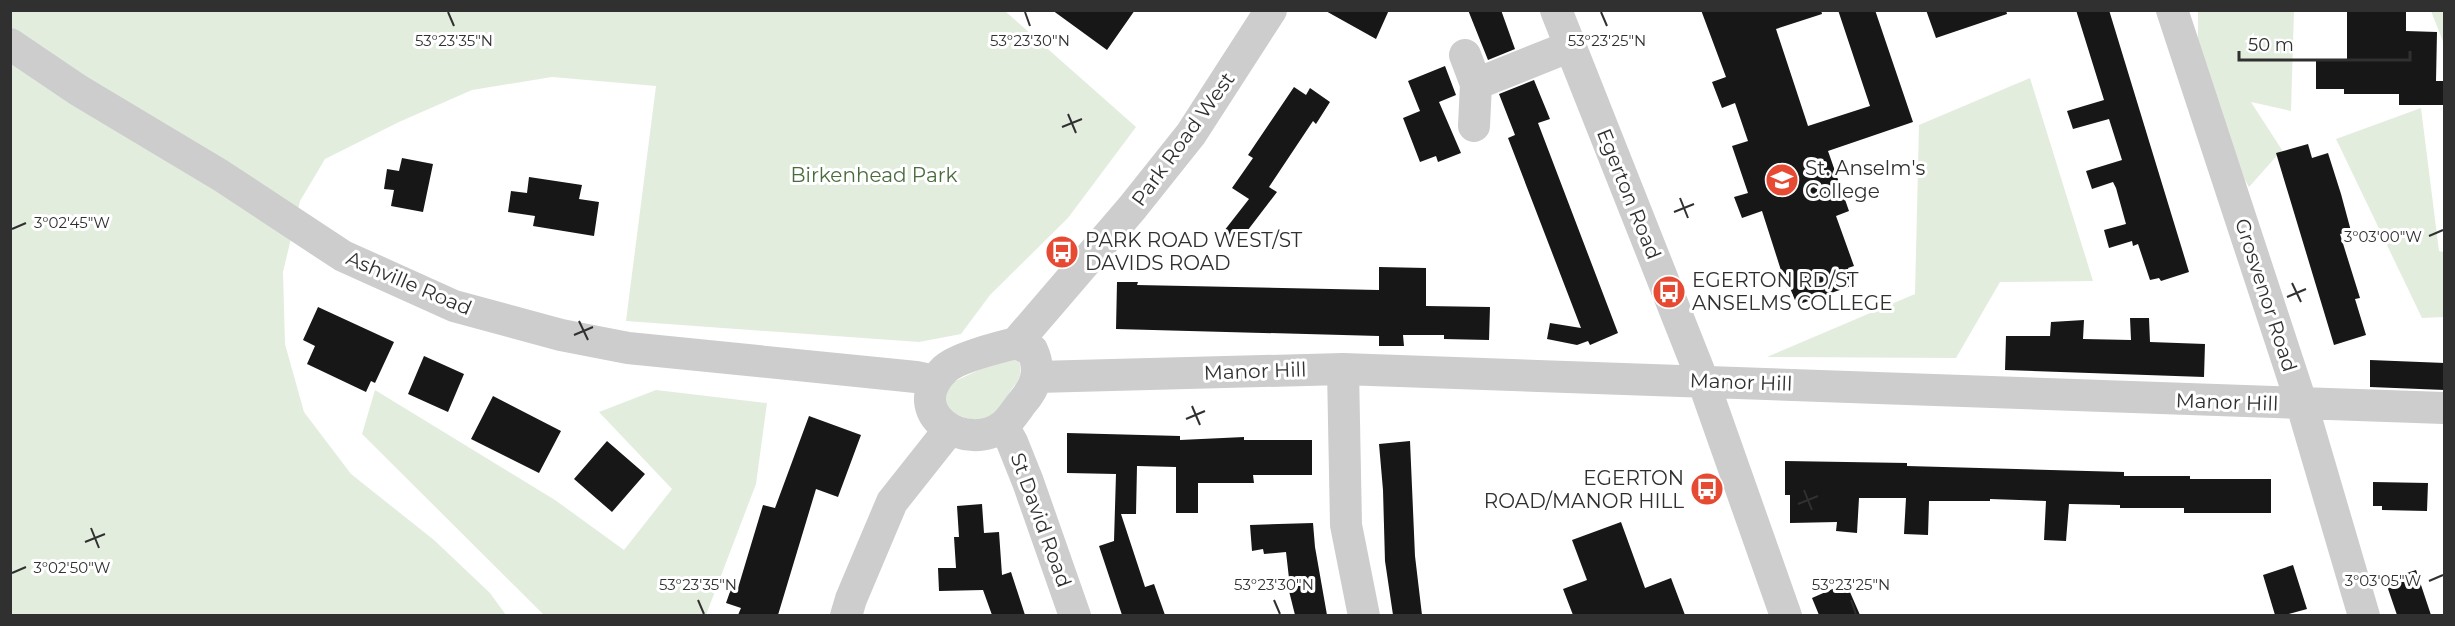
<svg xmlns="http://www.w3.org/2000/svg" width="2455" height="626" viewBox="0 0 2455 626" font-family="Montserrat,sans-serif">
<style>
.green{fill:#e3edde}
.building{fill:#171717}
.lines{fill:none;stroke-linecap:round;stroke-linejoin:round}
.minor{stroke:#cdcdcd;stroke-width:32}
.ticks{fill:none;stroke:#303030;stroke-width:2}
.labels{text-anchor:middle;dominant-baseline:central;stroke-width:6;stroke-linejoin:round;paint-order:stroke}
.street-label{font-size:20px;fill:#303030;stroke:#fff}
.poi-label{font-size:20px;fill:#303030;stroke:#fff;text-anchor:start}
.park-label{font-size:20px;fill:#496c3c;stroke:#fff}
.ticks-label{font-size:15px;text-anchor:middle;fill:#303030;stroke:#fff;stroke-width:6;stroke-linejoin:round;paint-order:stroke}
</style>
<rect width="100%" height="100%" fill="#fff"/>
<path class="green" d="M 10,11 L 1005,11 L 1136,127 L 1068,218 L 990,295 L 961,334 L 919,342 L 626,321 L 656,86 L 552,77 L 472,90 L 399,122 L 325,159 L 300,201 L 283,272 L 285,344 L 304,412 L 351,474 L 434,540 L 490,593 L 506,615 L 11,615 Z
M 2198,11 L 2294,11 L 2291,111 L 2251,102 L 2282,150 L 2249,187 L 2237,166 L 2198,47 Z
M 2431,11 L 2444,11 L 2444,44 Z
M 2030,78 L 2093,281 L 2000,282 L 1956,358 L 1767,357 L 1915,294 L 1919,125 Z
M 2421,108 L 2439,251 L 2444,252 L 2444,317 L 2422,318 L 2336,139 Z
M 1011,355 L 1019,360 C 1022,375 1020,379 1011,390 C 1008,394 1007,399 1005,403 C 988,429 967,420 945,409 L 945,389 L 953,382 Z
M 375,390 L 555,500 L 624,550 L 672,489 L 599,412 L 656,390 L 767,403 L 756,484 L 706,615 L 544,615 L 362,434 Z"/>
<path class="building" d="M 1052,10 L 1135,10 L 1107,50 Z
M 1324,10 L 1389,10 L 1376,39 Z
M 1468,10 L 1501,10 L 1515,49 L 1488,60 Z
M 1701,10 L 1821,10 L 1822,14 L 1776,29 L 1808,126 L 1870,106 L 1838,10 L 1875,10 L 1913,122 L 1828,151 L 1849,211 L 1836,216 L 1854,266 L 1848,268 L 1854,285 L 1797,305 L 1790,288 L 1787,289 L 1762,211 L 1742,218 L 1734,197 L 1748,193 L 1732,146 L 1748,141 L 1735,103 L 1722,108 L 1712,82 L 1726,77 Z
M 1926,10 L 2006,10 L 2007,14 L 1936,38 Z
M 2076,10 L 2109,10 L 2189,272 L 2161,281 L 2159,278 L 2150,280 L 2138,244 L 2133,246 L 2132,241 L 2109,248 L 2104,230 L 2126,224 L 2116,188 L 2113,182 L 2092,189 L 2086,171 L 2122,160 L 2109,119 L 2073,129 L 2067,111 L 2104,100 Z
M 2347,10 L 2406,10 L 2406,31 L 2437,32 L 2436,81 L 2445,81 L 2445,105 L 2399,105 L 2399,94 L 2344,94 L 2344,89 L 2316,89 L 2316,59 L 2347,60 Z
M 1445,66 L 1456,95 L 1439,102 L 1461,153 L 1438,162 L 1436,156 L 1420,162 L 1403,118 L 1420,111 L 1408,81 Z
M 1534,80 L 1550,119 L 1538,123 L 1618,333 L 1590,345 L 1588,341 L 1577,345 L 1547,339 L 1550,323 L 1581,328 L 1508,138 L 1515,135 L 1499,94 Z
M 1294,87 L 1306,95 L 1310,88 L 1330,102 L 1316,124 L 1313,121 L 1269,187 L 1277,192 L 1238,243 L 1224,231 L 1249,199 L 1232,188 L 1253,158 L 1248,155 Z
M 2308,144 L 2312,158 L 2328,153 L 2341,194 L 2351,231 L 2340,234 L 2360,298 L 2355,299 L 2366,335 L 2334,345 L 2276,153 Z
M 402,158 L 433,164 L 423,212 L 391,206 L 394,190 L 384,189 L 387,169 L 399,171 Z
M 529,177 L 582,185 L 579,199 L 599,202 L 594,236 L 533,226 L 535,216 L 508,212 L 511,191 L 527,193 Z
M 1379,267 L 1426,268 L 1426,306 L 1490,307 L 1489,340 L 1444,339 L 1444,335 L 1403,335 L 1404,346 L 1379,346 L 1379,336 L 1116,329 L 1117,282 L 1138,282 L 1137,285 L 1379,290 Z
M 318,307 L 394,342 L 375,383 L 371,381 L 366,392 L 307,364 L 315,346 L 303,340 Z
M 2130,318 L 2149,318 L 2150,342 L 2205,344 L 2204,377 L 2005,370 L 2006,336 L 2050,336 L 2051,322 L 2084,320 L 2083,339 L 2131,340 Z
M 424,356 L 464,374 L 448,412 L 408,394 Z
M 2370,360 L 2445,363 L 2445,390 L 2370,387 Z
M 493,396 L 561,431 L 539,473 L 471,439 Z
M 809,416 L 861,435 L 838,497 L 816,489 L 778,615 L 738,615 L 741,608 L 726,603 L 732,586 L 738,588 L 763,505 L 775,508 Z
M 1067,433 L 1180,436 L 1180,440 L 1244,437 L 1244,440 L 1312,440 L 1312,475 L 1253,475 L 1254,483 L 1198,483 L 1198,513 L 1176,513 L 1176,467 L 1137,466 L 1136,514 L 1121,514 L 1145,587 L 1154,584 L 1165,615 L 1122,615 L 1099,546 L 1114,541 L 1116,474 L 1067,473 Z
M 607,441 L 645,474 L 612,512 L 574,479 Z
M 1410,441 L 1415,556 L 1422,615 L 1393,615 L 1385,561 L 1383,490 L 1379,444 Z
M 1785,461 L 1907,463 L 1907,466 L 2124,472 L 2124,476 L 2190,476 L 2190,479 L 2271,479 L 2271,513 L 2184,513 L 2184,508 L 2120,508 L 2120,505 L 2069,504 L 2066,541 L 2044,540 L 2046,501 L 1990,499 L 1990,501 L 1929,501 L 1928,535 L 1904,534 L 1906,498 L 1859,498 L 1857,533 L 1836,531 L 1837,522 L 1790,523 L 1790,495 L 1785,495 Z
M 2373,482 L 2428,483 L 2427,511 L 2382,510 L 2382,506 L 2373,506 Z
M 982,504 L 984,533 L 999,532 L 1002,575 L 1011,572 L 1025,615 L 992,615 L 983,590 L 939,591 L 938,568 L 956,568 L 954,537 L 959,537 L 957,506 Z
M 1621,522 L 1645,588 L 1671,578 L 1685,615 L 1573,615 L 1563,589 L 1587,580 L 1572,540 Z
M 1313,523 L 1315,547 L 1327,615 L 1295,615 L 1288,587 L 1290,587 L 1286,552 L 1264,554 L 1263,549 L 1252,551 L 1250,525 Z
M 2293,565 L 2307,609 L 2285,615 L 2275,615 L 2263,575 Z
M 2416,570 L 2431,615 L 2397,615 L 2385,580 Z
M 1846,583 L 1860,615 L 1819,615 L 1812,598 Z"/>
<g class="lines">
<path class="minor" d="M 1556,10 L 1703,381 L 1786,616
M 2172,10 L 2302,405 L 2364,616
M 10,44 L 78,90 L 220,175 L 343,256 L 454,306 L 561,335 L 628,348 L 916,377 L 935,381
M 1465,55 L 1476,84 L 1474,126
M 1476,84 L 1571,46
M 1016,343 L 1132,208 L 1191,134 L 1271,10
M 1016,343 L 1032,350 C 1042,371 1036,387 1021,404 C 1016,411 1010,420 1004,425 C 967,455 901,413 944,370 C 955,358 1000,347 1016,343 Z
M 1343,369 L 1346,525 L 1364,616
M 1037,377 L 1343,369 L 2444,408
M 1003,426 L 1012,442 L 1028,482 L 1075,616
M 846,616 L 851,599 L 892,502 L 949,430"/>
</g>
<path class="ticks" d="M 448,12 L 454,26M 1025,12 L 1030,26M 1601,12 L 1607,26M 1068,114 L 1076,133M 1062,127 L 1082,119M 1680,198 L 1688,218M 1674,212 L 1694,204M 12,229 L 26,223M 2429,236 L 2443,230M 2292,283 L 2301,302M 2287,297 L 2306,289M 579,321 L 588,340M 574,335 L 593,327M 1192,406 L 1200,425M 1186,419 L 1205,411M 1804,490 L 1812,510M 1798,504 L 1818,496M 91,528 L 99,548M 85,542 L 105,534M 12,573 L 26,567M 2429,581 L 2443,575M 698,600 L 704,614M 1274,600 L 1280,614M 1851,600 L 1856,614"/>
<defs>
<symbol id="school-disc" viewBox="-11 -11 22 22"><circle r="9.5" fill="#e74a32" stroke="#fff"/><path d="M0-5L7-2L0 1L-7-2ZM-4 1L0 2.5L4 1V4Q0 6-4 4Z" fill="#fff"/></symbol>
<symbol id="bus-disc" viewBox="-11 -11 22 22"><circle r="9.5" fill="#e74a32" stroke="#fff"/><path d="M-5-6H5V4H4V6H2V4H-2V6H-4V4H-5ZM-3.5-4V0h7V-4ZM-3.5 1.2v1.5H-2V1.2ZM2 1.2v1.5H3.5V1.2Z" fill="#fff"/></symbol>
</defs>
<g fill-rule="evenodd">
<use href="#school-disc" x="1763" y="161" width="38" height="38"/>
<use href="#bus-disc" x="1043" y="233" width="38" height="38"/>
<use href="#bus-disc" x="1650" y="273" width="38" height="38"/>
<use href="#bus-disc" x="1688" y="470" width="38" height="38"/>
</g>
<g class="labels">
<g class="street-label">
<text transform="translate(1183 139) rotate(-54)">Park Road West</text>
<text transform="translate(1629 194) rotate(68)">Egerton Road</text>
<text transform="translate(409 283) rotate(23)">Ashville Road</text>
<text transform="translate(2266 295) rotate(72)">Grosvenor Road</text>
<text transform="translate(1255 371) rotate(-2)">Manor Hill</text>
<text transform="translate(1741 382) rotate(2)">Manor Hill</text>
<text transform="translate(2227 402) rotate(2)">Manor Hill</text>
<text transform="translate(1041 520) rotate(70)">St David Road</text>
</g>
<g class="poi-label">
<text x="1805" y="168">St. Anselm's<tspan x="1805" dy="23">College</tspan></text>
<text x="1085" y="240">PARK ROAD WEST/ST<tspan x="1085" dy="23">DAVIDS ROAD</tspan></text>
<text x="1692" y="280">EGERTON RD/ST<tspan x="1692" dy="23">ANSELMS COLLEGE</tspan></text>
<text x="1684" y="478" text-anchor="end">EGERTON<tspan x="1684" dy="23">ROAD/MANOR HILL</tspan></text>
</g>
<g class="park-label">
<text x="874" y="175">Birkenhead Park</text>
</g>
</g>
<g class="ticks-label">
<text x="454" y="46">53°23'35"N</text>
<text x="1030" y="46">53°23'30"N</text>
<text x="1607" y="46">53°23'25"N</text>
<text x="72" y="228">3°02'45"W</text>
<text x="2383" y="242">3°03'00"W</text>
<text x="72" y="573">3°02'50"W</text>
<text x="2383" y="586">3°03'05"W</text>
<text x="698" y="590">53°23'35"N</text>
<text x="1274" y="590">53°23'30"N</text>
<text x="1851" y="590">53°23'25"N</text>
</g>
<rect width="2455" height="626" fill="none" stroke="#303030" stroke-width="24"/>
<path d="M2239 51v9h171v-9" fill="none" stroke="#303030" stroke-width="3"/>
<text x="2248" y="51" font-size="18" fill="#303030" stroke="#ffffff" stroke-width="4.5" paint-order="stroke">50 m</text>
</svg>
